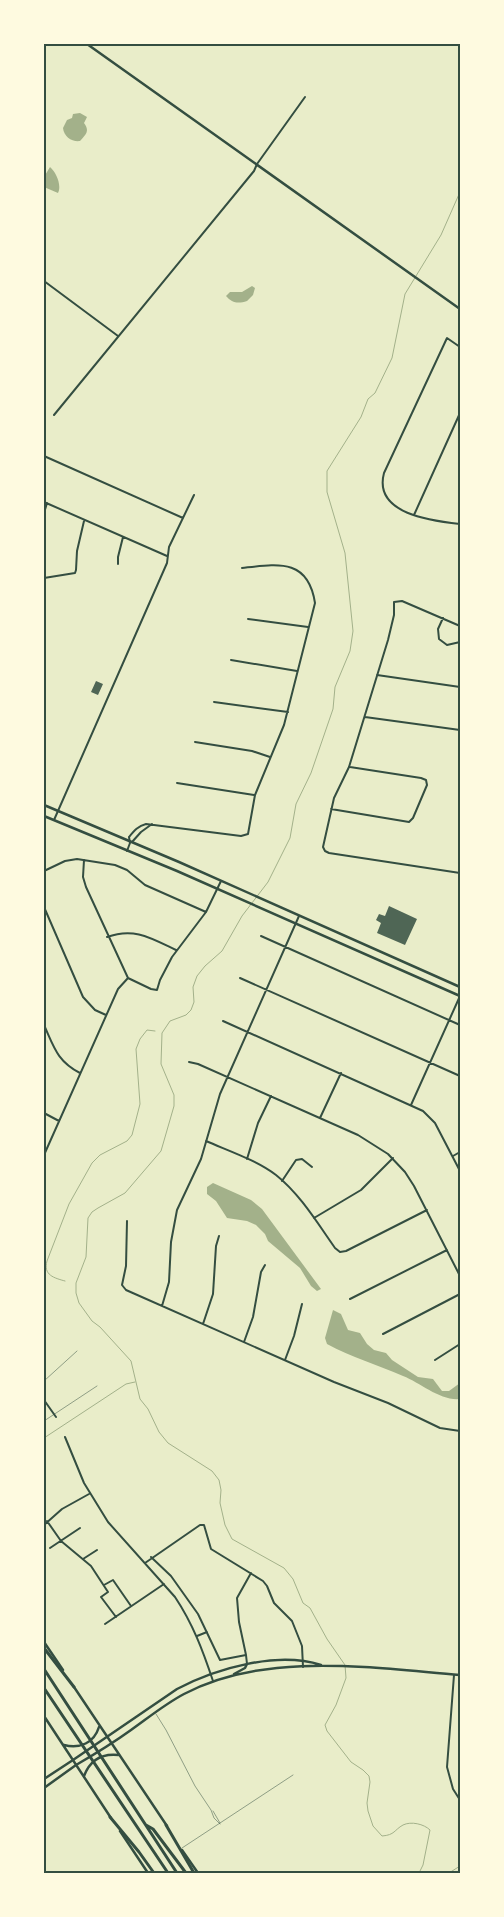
<svg xmlns="http://www.w3.org/2000/svg" width="504" height="1917" viewBox="0 0 504 1917" font-family="'Roboto Condensed',sans-serif">
<style>
.water{fill:#a3b18a}
.lines{fill:none;stroke-linecap:round;stroke-linejoin:round}
.stream{stroke:#a3b18a;stroke-width:1}
.building{fill:#4f6655}
.service{stroke:#344e41;stroke-width:0.5}
.minor{stroke:#344e41;stroke-width:2}
.tertiary{stroke:#344e41;stroke-width:2.5}
.secondary{stroke:#344e41;stroke-width:2.5}
.motorway{stroke:#344e41;stroke-width:3}
.neatline{fill:none;stroke:#344e41;stroke-width:2}
</style>
<rect width="100%" height="100%" fill="#e9edc9"/>
<path class="water" d="M 80,113 L 87,117 L 84,123 C 90,131 86,134 80,141 C 72,142 64,137 63,128 L 67,120 L 72,118 L 73,114 Z
M 50,167 C 56,172 62,185 58,193 L 44,187 L 44,177 Z
M 252,286 L 255,288 L 253,295 L 247,301 C 238,304 232,303 226,296 L 230,292 L 242,292 Z
M 213,1183 L 251,1200 L 262,1209 L 321,1289 L 317,1291 L 311,1286 L 300,1268 L 268,1241 L 265,1234 L 256,1225 L 247,1221 L 227,1218 L 216,1201 L 207,1194 L 207,1187 Z
M 333,1310 L 341,1314 L 348,1330 L 360,1333 L 367,1344 L 374,1350 L 386,1353 L 392,1360 L 418,1377 L 433,1379 L 442,1391 L 449,1391 L 460,1383 L 460,1399 C 440,1401 421,1383 403,1376 C 378,1365 351,1357 327,1344 L 325,1338 Z"/>
<g class="lines">
<path class="stream" d="M 65,1281 C 54,1278 43,1275 47,1261 L 69,1204 L 92,1163 L 100,1155 L 127,1141 L 132,1135 L 140,1104 L 136,1049 L 140,1039 L 147,1030 L 155,1031
M 44,1438 L 126,1384 L 135,1382
M 419,1873 L 423,1865 L 430,1830 C 424,1824 411,1821 403,1825 C 394,1830 395,1835 382,1836 L 373,1826 L 368,1811 L 367,1803 L 370,1782 L 369,1776 L 363,1770 L 351,1762 L 327,1731 L 325,1725 L 336,1705 L 346,1678 L 345,1665 L 327,1639 L 310,1608 L 303,1603 L 293,1579 L 284,1568 L 232,1539 L 225,1525 L 220,1503 L 221,1490 L 219,1480 L 212,1471 L 168,1443 L 159,1432 L 148,1409 L 140,1399 L 131,1361 L 100,1327 L 92,1321 L 79,1303 L 76,1293 L 76,1283 L 86,1257 L 88,1218 L 92,1212 L 98,1208 L 125,1193 L 161,1151 L 174,1106 L 174,1095 L 161,1064 L 162,1033 L 170,1021 L 186,1015 L 191,1010 L 194,1002 L 193,987 L 197,976 L 205,966 L 222,951 L 242,916 L 268,882 L 290,838 L 296,804 L 311,773 L 333,709 L 335,687 L 350,651 L 353,631 L 345,553 L 327,492 L 327,471 L 361,417 L 368,399 L 375,393 L 392,358 L 405,294 L 441,235 L 460,192
M 449,1873 L 460,1866"/>
</g>
<path class="building" d="M 96,681 L 103,684 L 98,695 L 91,692 Z
M 389,906 L 417,919 L 405,945 L 377,933 L 381,923 L 376,920 L 379,914 L 385,916 Z"/>
<g class="lines">
<path class="service" d="M 44,1381 L 77,1351
M 44,1421 L 97,1386
M 156,1714 L 166,1730 L 195,1786 L 211,1810 L 214,1818 L 220,1824
M 213,1811 L 220,1823
M 182,1848 L 293,1775"/>
<path class="minor" d="M 44,281 L 118,336
M 460,347 L 447,338 L 384,473 C 373,514 432,521 460,524
M 54,415 L 254,171 L 257,164 L 305,97
M 44,456 L 183,518
M 44,502 L 167,556
M 44,513 L 47,503
M 414,515 L 460,413
M 118,564 L 118,557 L 123,537
M 44,578 L 75,573 L 76,570 L 77,551 L 84,521
M 443,618 L 438,629 L 439,639 L 447,645 L 460,642
M 248,619 L 308,627
M 460,626 L 402,601 L 394,602 L 394,615 L 388,640 L 349,767 L 334,798 L 323,847 L 325,851 L 329,853 L 460,873
M 231,660 L 297,671
M 377,675 L 460,687
M 214,702 L 288,712
M 365,717 L 460,730
M 195,742 L 252,751 L 270,757
M 177,783 L 254,795
M 331,809 L 409,822 L 413,818 L 427,785 L 426,780 L 421,778 L 350,767
M 54,820 L 167,563 L 169,547 L 194,495
M 132,842 L 141,832 L 152,824
M 127,851 L 130,843 L 129,837 C 134,831 138,826 146,824 L 241,836 L 248,834 L 255,795 L 284,725 L 315,603 C 308,558 278,564 242,568
M 84,860 L 83,877 L 86,887 L 128,978
M 44,871 L 65,861 L 77,859 L 115,865 L 127,870 L 145,885 L 206,912
M 44,907 L 83,997 L 95,1010 L 106,1015
M 261,936 L 460,1025
M 107,937 C 134,927 151,938 176,950
M 240,978 L 460,1076
M 223,1021 L 423,1111 L 435,1123 L 460,1171
M 44,1025 C 54,1047 57,1061 80,1073
M 189,1062 L 198,1064 L 358,1135 L 388,1154 L 405,1172 L 414,1186 L 460,1276
M 411,1105 L 460,996 L 460,987
M 44,1113 L 59,1121
M 320,1118 L 341,1073
M 206,1141 C 229,1151 256,1160 276,1175 C 300,1194 318,1224 335,1248 L 340,1252 L 346,1251 L 427,1210
M 44,1155 L 118,989 L 128,978 L 151,989 L 157,990 L 160,980 L 172,957 L 206,912 L 221,881
M 453,1156 L 460,1152
M 247,1159 L 258,1123 L 271,1096
M 282,1181 L 296,1160 L 302,1159 L 312,1167
M 314,1218 L 361,1190 L 393,1158
M 127,1221 L 126,1266 L 122,1285 L 126,1290 L 334,1382 L 388,1403 L 440,1428 L 460,1431
M 350,1299 L 447,1250
M 162,1306 L 169,1282 L 171,1242 L 177,1210 L 201,1159 L 220,1094 L 299,916
M 203,1324 L 213,1294 L 216,1246 L 219,1236
M 383,1334 L 460,1294
M 244,1342 L 253,1317 L 261,1272 L 265,1265
M 285,1360 L 294,1336 L 302,1304
M 435,1360 L 460,1344
M 44,1400 L 56,1417
M 65,1437 L 84,1483 L 108,1522 L 175,1597 C 193,1624 203,1651 213,1681
M 47,1521 L 61,1541 L 91,1566 L 108,1592 L 101,1597 L 116,1617
M 44,1525 L 62,1509 L 89,1494
M 50,1548 L 80,1528
M 151,1557 L 171,1576 L 198,1614 L 220,1660 L 246,1655 L 247,1664
M 83,1559 L 97,1550
M 145,1563 L 200,1525 L 204,1525 L 211,1549 L 263,1581 L 267,1586 L 274,1603 L 292,1621 L 302,1646 L 303,1667
M 104,1585 L 113,1580 L 131,1606
M 105,1624 L 164,1584
M 197,1636 L 207,1632
M 246,1655 L 239,1622 L 237,1598 L 251,1573
M 454,1675 L 447,1767 L 453,1789 L 460,1800"/>
<path class="tertiary" d="M 44,1779 L 73,1760
M 44,1788 L 76,1765"/>
<path class="secondary" d="M 87,44 L 460,309
M 44,805 L 179,862 L 460,987
M 44,816 L 177,871 L 460,996
M 44,1642 L 63,1670
M 234,1674 L 245,1668 L 247,1664
M 74,1687 L 167,1826
M 44,1716 L 111,1818
M 64,1745 C 80,1749 94,1743 99,1727
M 73,1760 L 177,1689 C 217,1668 277,1651 321,1665
M 76,1765 C 95,1754 113,1743 131,1730 C 148,1718 165,1704 184,1694 C 265,1651 372,1668 460,1675
M 84,1776 C 90,1760 102,1753 119,1755
M 120,1831 L 148,1873
M 182,1850 L 198,1873"/>
<path class="motorway" d="M 44,1648 L 74,1687
M 44,1669 L 177,1873
M 44,1688 L 168,1873
M 110,1817 L 139,1852 L 154,1873
M 146,1825 L 153,1829 L 186,1873
M 166,1825 L 194,1873"/>
</g>
<rect width="504" height="1917" fill="none" stroke="#fefae0" stroke-width="90"/>
<rect x="45" y="45" width="414" height="1827" class="neatline"/>
</svg>
